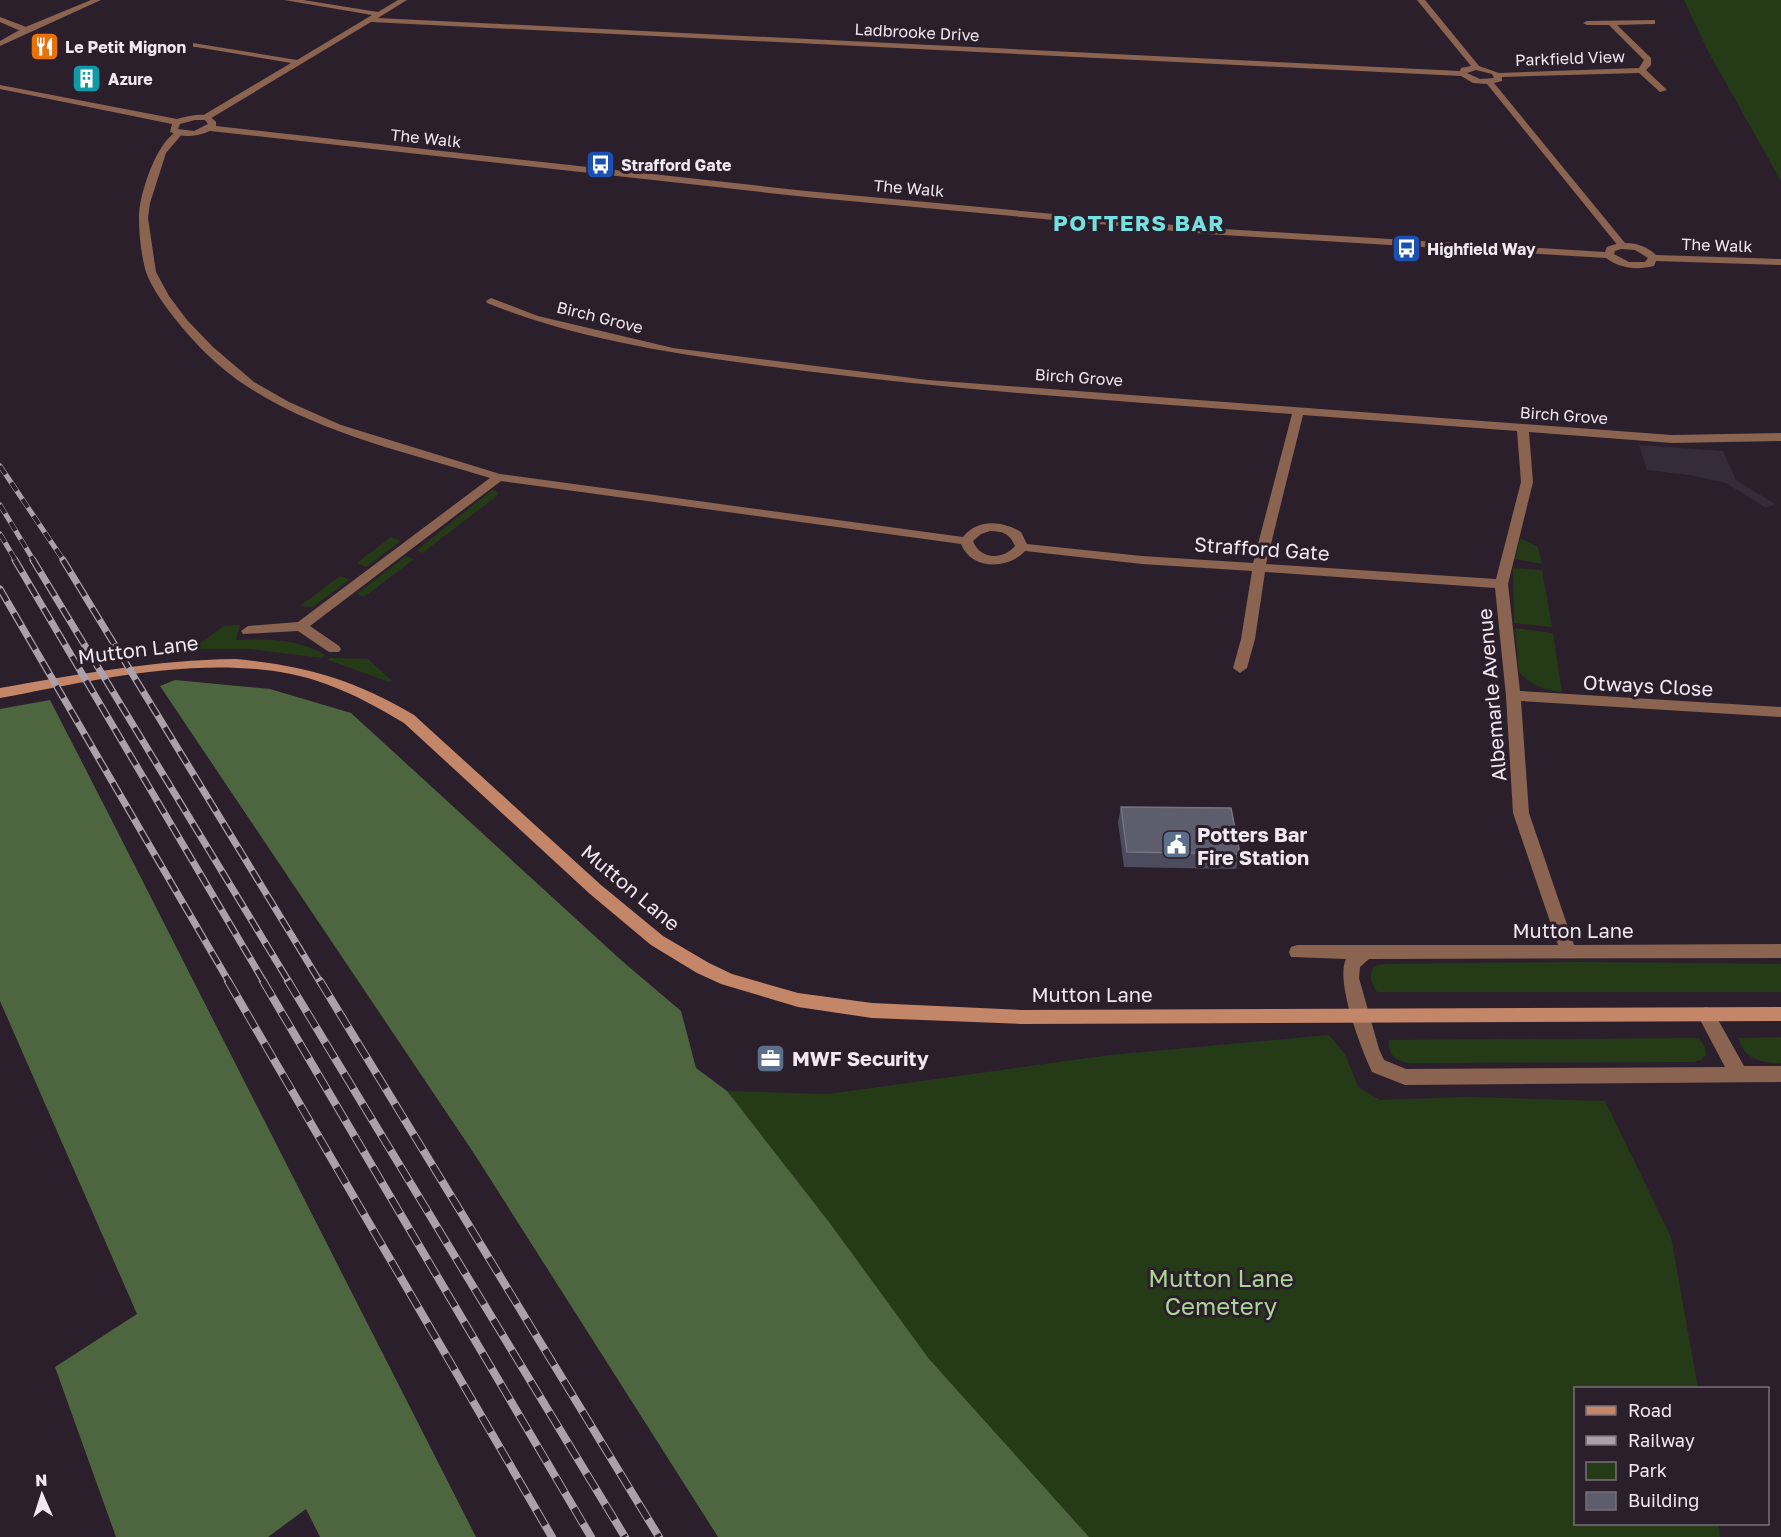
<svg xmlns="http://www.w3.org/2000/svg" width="1781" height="1537" viewBox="0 0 1781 1537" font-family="'Golos Text',sans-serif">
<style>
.industrial{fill:#362b39}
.green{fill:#253b18}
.forest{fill:#4d663f}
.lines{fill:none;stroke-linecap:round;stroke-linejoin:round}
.minor{fill:#8a6351;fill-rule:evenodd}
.tertiary{fill:#8a6351;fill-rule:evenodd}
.secondary{fill:#c48668;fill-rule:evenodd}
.rail-far2-casing{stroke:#aba0ab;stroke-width:5}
.rail-far1-casing{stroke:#aba0ab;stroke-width:7}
.rail-casing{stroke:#aba0ab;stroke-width:8}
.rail-far2{stroke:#2c1f2c;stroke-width:4;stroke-dasharray:10;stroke-linecap:butt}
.rail-far1{stroke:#2c1f2c;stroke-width:4.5;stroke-dasharray:14;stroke-linecap:butt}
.rail{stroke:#2c1f2c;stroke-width:6;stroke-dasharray:18;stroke-linecap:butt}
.wall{fill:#4c4c5e}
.building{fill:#5e5d6e;stroke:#757282;stroke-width:1.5}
.labels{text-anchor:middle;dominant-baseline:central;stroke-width:6;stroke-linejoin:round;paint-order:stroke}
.far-street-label{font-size:16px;fill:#f1e8f1;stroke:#2c1f2c}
.far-poi-label{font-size:16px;font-weight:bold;fill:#f1e8f1;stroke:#2c1f2c;text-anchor:start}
.street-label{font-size:20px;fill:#f1e8f1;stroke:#2c1f2c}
.poi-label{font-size:20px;font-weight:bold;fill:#f1e8f1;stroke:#2c1f2c;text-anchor:start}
.far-district-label{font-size:22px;font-weight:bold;letter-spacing:1.5px;fill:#74e0df;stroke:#2c1f2c}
.near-park-label{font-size:24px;fill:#aad594;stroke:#2c1f2c}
</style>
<rect width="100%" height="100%" fill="#2c1f2c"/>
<path class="industrial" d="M 1639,445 L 1723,451 L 1736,480 L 1775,504 L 1766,508 L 1726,483 L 1689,475 L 1647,470 Z"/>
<path class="green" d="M 1684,0 L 1781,0 L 1781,181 L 1708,51 Z
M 492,490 L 498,492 L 497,496 L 422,553 L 417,550 Z
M 391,537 L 401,541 L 366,567 L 357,563 Z
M 1520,538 L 1538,547 L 1542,564 L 1515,559 Z
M 406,556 L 414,559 L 364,597 L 357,594 Z
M 1513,568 L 1542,570 L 1552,627 L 1514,623 Z
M 340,576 L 350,579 L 313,607 L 300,606 Z
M 240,625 L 236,640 C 266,638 298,639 325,655 L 322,658 L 249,649 L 196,649 L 196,646 L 224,626 Z
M 1515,628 L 1553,633 L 1562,692 C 1544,690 1531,685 1519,672 Z
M 330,658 L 368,659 L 392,681 L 389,682 L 328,660 Z
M 1581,962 L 1781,964 L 1781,992 L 1377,992 C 1371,982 1368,977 1374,966 L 1385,964 Z
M 1329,1035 L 1345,1054 L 1358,1087 L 1380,1100 L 1468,1097 L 1605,1101 L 1671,1237 L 1698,1388 L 1576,1388 L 1576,1524 L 1719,1524 L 1720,1537 L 1089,1537 L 928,1359 L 829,1222 L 727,1091 L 828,1094 L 1110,1055 Z
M 1781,1037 L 1781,1063 C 1762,1063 1743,1059 1739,1038 Z
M 1699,1038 L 1705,1047 L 1706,1055 L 1701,1060 L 1694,1062 L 1408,1063 C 1395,1060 1387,1054 1389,1040 Z"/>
<path class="forest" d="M 175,680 L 270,689 L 351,713 L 622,961 L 681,1011 L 696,1068 L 727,1091 L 829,1222 L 929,1359 L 1089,1537 L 718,1537 L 475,1155 L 160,686 Z
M 50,700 L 106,809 L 476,1537 L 320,1537 L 306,1509 L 268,1537 L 116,1537 L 55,1367 L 137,1314 L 0,1001 L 0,709 Z"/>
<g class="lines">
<path class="minor" d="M 284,0 L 303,0 L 378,12 L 398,0 L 407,0 L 378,18 L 1460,71 L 1461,68 L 1471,66 L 1417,0 L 1425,0 L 1479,66 L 1499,73 L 1639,68 L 1644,60 L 1609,25 L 1587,25 L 1583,23 L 1587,21 L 1655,20 L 1655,24 L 1652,24 L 1617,25 L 1651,58 L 1651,65 L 1646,70 L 1667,90 L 1660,92 L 1639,73 L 1502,77 L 1502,81 L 1494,83 L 1625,243 L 1627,245 L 1622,248 L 1619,247 L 1487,84 L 1473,83 L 1461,76 L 371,22 L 208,120 L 202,120 L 202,116 L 291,63 L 196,47 L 193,47 L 193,43 L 297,60 L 372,15 ZM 1476,70 L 1492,74 L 1494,78 L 1480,79 L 1467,73 Z
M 0,17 L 29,28 L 30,30 L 23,32 L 0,22 Z
M 179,130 L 183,133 L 166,153 L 150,203 L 148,218 L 156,272 L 169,296 L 187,320 L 213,347 L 254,382 L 289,402 L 341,425 L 500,474 L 963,537 C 978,518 1003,521 1021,532 L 1027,544 L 1142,556 L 1253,563 L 1292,414 C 1129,402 967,391 805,371 C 696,357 590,344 487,303 L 486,301 L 491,298 L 538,316 L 673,348 L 928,380 L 1672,435 L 1781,433 L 1781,441 L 1672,443 L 1529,432 L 1533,482 L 1508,584 L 1520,691 L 1781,707 L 1781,717 L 1521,701 L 1529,813 L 1574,945 L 1781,944 L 1781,958 L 1369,959 L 1360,967 L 1359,978 L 1379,1049 L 1384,1060 L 1406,1069 L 1725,1067 L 1697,1014 L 1700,1009 L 1706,1007 L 1712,1009 L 1744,1066 L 1781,1066 L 1781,1082 L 1405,1085 L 1372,1072 C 1361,1049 1335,981 1346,959 L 1291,957 L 1289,952 L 1291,947 L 1297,945 L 1558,945 L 1513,813 L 1506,696 L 1495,588 L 1265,572 L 1255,639 L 1247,668 L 1240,673 L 1233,668 L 1241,639 L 1252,571 L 1142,564 L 1025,551 C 1008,570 971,570 961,544 L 501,481 L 310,626 L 339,646 L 341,649 L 339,652 L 329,652 L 298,631 L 243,634 L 241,631 L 248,626 L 298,622 L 490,478 C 409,453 320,434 248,387 C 218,368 190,339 169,311 C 161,300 151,286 146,272 C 141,256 137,221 140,205 C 144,183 158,140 179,130 ZM 1303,415 L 1517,431 L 1521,482 L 1496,579 L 1266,564 ZM 990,531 C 1003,531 1010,534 1015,546 C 1003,560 980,560 973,541 L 981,534 Z"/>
<path class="tertiary" d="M 91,0 L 101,0 L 0,46 L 0,41 L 23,28 Z
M 0,85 L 177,119 C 190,116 206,110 216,122 L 216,126 L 806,191 L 1207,228 L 1605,252 L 1607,247 C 1624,240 1642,242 1656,255 L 1781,259 L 1781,265 L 1656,261 L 1654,266 C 1637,270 1621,269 1606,258 L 1207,234 L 806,197 L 210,131 C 196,137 183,138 170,132 L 172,124 L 0,89 ZM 195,120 L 205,120 L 208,124 L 194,131 L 178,129 L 180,124 ZM 1621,249 L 1635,250 L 1648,258 L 1645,262 L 1629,262 L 1614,254 L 1615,251 Z"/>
<path class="secondary" d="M 236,659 C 306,666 353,679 414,715 L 601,885 L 663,936 L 709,963 L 732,974 L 798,993 L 872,1003 L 1022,1010 L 1781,1007 L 1781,1021 L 1022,1024 L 872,1018 L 798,1007 L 721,984 L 697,973 L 651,945 L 590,894 L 404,723 C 379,708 354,694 326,684 C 226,648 101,679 0,698 L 0,688 C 79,674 156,660 236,659 Z"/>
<defs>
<path id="rail-far2" d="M 0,466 L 64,561
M 0,505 L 34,561
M 0,534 L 16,561"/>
<path id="rail-far1" d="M 15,560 L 264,982
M 33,560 L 289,982
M 63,560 L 320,982
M 0,589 L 229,982"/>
<path id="rail" d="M 228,981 L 552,1537
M 263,981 L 591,1537
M 288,981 L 625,1537
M 320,981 L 659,1537"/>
</defs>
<use href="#rail-far2" class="rail-far2-casing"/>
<use href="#rail-far1" class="rail-far1-casing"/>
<use href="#rail" class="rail-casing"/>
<use href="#rail-far2" class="rail-far2"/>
<use href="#rail-far1" class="rail-far1"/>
<use href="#rail" class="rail"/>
</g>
<path class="wall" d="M 1121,807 L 1240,854 L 1236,869 L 1124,867 L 1118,822 Z"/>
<path class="building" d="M 1121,807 L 1231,808 L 1240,854 L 1127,852 Z"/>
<defs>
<symbol id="restaurant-square" viewBox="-11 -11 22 22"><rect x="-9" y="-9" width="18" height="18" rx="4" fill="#e8710a" stroke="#2c1f2c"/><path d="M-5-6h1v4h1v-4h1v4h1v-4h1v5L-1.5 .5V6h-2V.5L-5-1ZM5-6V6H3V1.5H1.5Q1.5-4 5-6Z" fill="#fff"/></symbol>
<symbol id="building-square" viewBox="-11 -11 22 22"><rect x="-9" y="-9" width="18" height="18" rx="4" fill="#0f9aa8" stroke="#2c1f2c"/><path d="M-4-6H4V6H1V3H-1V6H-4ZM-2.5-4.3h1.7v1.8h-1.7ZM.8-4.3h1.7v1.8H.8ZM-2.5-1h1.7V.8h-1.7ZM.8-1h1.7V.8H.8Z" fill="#fff"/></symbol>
<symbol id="bus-square" viewBox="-11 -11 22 22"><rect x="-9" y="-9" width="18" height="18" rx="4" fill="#1a4fb4" stroke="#2c1f2c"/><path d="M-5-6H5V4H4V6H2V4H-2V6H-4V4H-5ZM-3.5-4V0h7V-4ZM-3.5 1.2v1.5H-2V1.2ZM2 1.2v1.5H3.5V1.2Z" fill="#fff"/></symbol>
<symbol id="civic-square" viewBox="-11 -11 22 22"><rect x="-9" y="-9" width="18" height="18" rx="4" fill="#5c6f8a" stroke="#2c1f2c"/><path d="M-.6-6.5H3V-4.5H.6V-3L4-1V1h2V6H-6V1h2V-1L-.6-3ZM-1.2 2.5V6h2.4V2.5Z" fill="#fff"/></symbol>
<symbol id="office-square" viewBox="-11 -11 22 22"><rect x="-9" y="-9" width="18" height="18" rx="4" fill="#5c6f8a" stroke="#2c1f2c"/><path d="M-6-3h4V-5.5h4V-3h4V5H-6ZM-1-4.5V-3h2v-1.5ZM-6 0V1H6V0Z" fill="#fff"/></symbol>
</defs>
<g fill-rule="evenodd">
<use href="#restaurant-square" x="28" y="30" width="33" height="33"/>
<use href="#building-square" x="70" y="62" width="33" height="33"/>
<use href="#bus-square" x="584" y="148" width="33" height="33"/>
<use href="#bus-square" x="1390" y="232" width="33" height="33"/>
<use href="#civic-square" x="1160" y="828" width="33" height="33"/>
<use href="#office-square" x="754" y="1042" width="33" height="33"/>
</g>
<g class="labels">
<g class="far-street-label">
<text transform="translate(917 32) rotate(3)">Ladbrooke Drive</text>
<text transform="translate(1570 58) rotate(-2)">Parkfield View</text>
<text transform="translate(426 138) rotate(6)">The Walk</text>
<text transform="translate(909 188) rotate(5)">The Walk</text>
<text transform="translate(1717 245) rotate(2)">The Walk</text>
<text transform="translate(600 317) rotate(14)">Birch Grove</text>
<text transform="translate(1079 377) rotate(4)">Birch Grove</text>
<text transform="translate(1564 415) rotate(4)">Birch Grove</text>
</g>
<g class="far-poi-label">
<text x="65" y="47">Le Petit Mignon</text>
<text x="108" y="79">Azure</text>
<text x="621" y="165">Strafford Gate</text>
<text x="1427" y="249">Highfield Way</text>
</g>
<g class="street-label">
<text transform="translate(1262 548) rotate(4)">Strafford Gate</text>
<text transform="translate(138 649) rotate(-7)">Mutton Lane</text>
<text transform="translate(1648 685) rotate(3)">Otways Close</text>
<text transform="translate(1491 695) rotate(-95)">Albemarle Avenue</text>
<text transform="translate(631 887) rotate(40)">Mutton Lane</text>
<text x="1573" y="930">Mutton Lane</text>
<text x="1092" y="994">Mutton Lane</text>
</g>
<g class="poi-label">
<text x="1197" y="834">Potters Bar<tspan x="1197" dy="23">Fire Station</tspan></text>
<text x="792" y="1058">MWF Security</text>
</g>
<g class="far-district-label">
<text x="1139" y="222">POTTERS BAR</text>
</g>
<g class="near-park-label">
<text x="1221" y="1277">Mutton Lane<tspan x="1221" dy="28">Cemetery</tspan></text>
</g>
</g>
<rect x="1574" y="1387" width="195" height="138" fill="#2c1f2c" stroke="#7b6f7b" stroke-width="1.5"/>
<rect x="1586" y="1406" width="30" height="9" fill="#c48668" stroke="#7b6f7b" stroke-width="1.5"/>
<text x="1628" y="1417" font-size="18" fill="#f1e8f1">Road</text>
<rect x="1586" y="1436" width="30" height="9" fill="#aba0ab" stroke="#7b6f7b" stroke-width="1.5"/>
<text x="1628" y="1447" font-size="18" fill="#f1e8f1">Railway</text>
<rect x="1586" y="1462" width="30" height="18" fill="#253b18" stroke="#7b6f7b" stroke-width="1.5"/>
<text x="1628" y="1477" font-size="18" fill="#f1e8f1">Park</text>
<rect x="1586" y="1492" width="30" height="18" fill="#5e5d6e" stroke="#7b6f7b" stroke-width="1.5"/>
<text x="1628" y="1507" font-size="18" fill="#f1e8f1">Building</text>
<g transform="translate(42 1495) rotate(357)" stroke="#2c1f2c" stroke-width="4.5" paint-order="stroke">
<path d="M0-4.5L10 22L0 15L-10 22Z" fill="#f1e8f1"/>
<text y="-9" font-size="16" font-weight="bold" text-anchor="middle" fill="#f1e8f1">N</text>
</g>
</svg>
